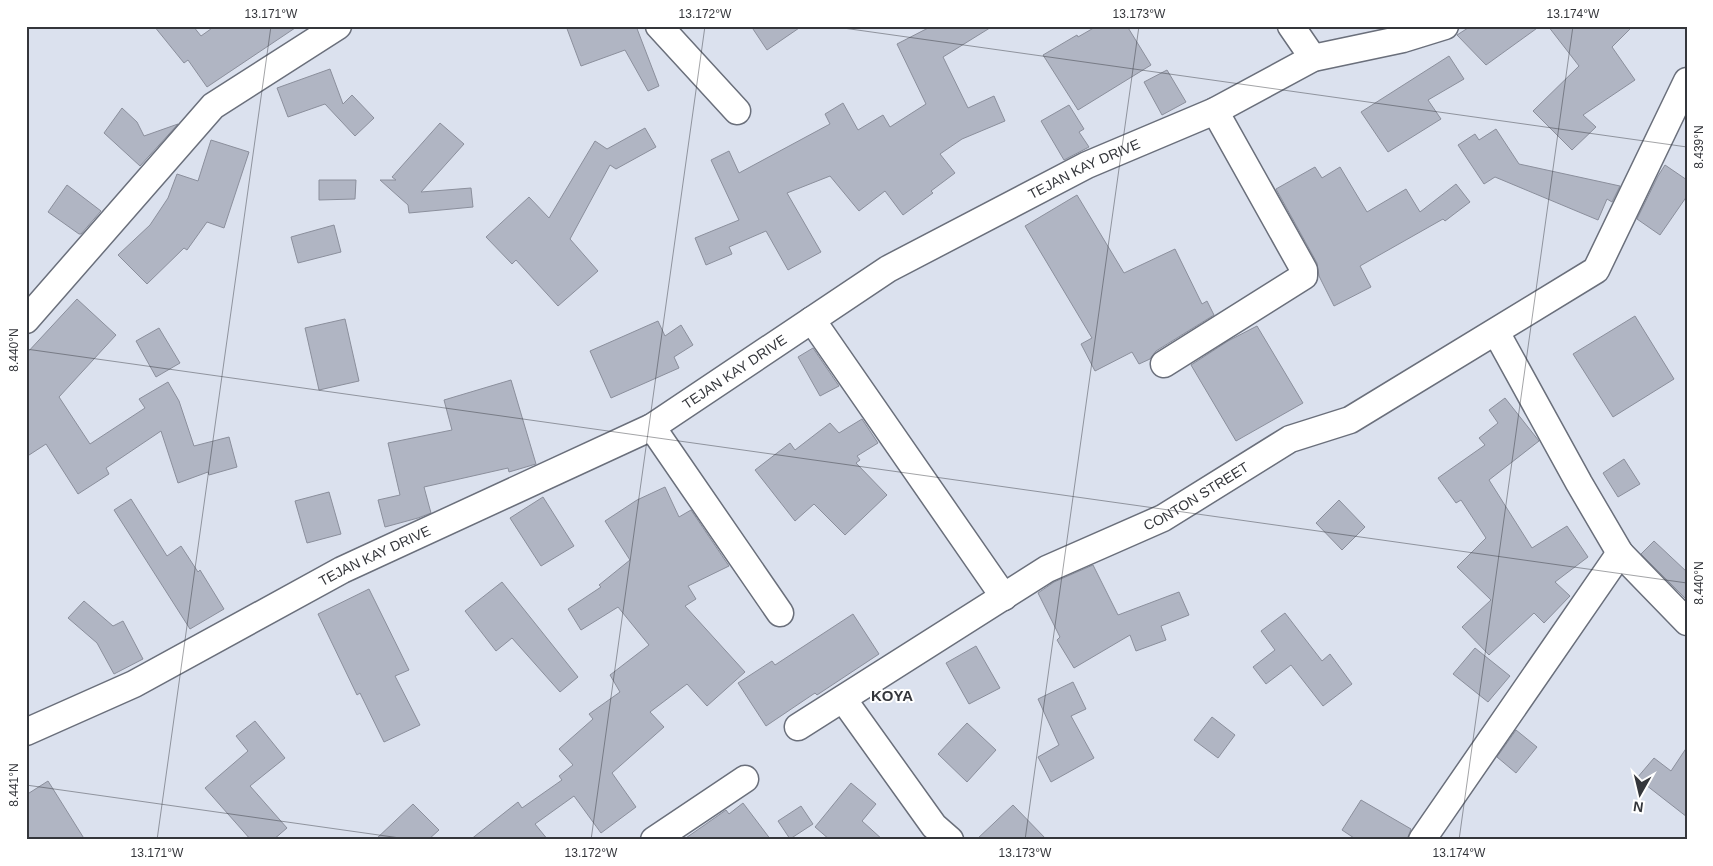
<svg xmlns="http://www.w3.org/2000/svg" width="1713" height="866" viewBox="0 0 1713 866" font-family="Arial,sans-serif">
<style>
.building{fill:#b0b5c3;stroke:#8b8f9c}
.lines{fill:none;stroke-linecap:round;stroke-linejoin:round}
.minor-casing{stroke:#6a6f7b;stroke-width:29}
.minor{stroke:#fff;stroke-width:26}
.ticks{fill:none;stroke:#34363b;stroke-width:1;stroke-opacity:0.45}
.labels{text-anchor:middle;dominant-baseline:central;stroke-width:4;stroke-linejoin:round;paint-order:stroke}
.street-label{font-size:14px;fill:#34363b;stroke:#fff}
.neighbourhood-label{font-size:15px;font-weight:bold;fill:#34363b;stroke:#fff}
.neatline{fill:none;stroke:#34363b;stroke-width:2}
.ticks-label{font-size:12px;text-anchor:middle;fill:#34363b}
</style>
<rect width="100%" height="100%" fill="#dbe1ee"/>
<path class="building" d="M 154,26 L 193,26 L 201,36 L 215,26 L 298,26 L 207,87 L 188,60 L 184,63 Z
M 566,26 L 636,26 L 659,86 L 648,91 L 625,50 L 581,66 Z
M 751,26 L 802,26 L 767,50 Z
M 932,26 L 993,26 L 943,57 L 968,108 L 994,96 L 1005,121 L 962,139 L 940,154 L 955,173 L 931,191 L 933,193 L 903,215 L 885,191 L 859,211 L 830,176 L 787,193 L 821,252 L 788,270 L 766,231 L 729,247 L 732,254 L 706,265 L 695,238 L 739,220 L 711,160 L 729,151 L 739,173 L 830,124 L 825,114 L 843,103 L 858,130 L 883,115 L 890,127 L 926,104 L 897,44 Z
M 1097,26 L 1127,26 L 1151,65 L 1078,110 L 1043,55 L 1077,35 L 1078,37 Z
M 1471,26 L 1540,26 L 1486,65 L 1457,35 Z
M 1548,26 L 1633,26 L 1612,47 L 1635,80 L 1583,115 L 1596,127 L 1572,150 L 1533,111 L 1579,66 Z
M 1449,56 L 1464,79 L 1428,100 L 1441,119 L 1388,152 L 1361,112 Z
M 330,69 L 343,104 L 352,95 L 374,118 L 355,136 L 325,104 L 288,117 L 277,88 Z
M 1167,70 L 1186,102 L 1162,115 L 1144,82 Z
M 1069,105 L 1084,129 L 1079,132 L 1089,147 L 1064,160 L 1041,121 Z
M 122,108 L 137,122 L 144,136 L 178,124 L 140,166 L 104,133 Z
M 440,123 L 464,144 L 421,192 L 471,188 L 473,207 L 409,213 L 408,205 L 380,180 L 396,180 L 392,177 Z
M 645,128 L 656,147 L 616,169 L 610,165 L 570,239 L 598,271 L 558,306 L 516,260 L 512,264 L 486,237 L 529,197 L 549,218 L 595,141 L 607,149 Z
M 1496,129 L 1519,164 L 1620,186 L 1612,202 L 1607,199 L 1598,220 L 1495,177 L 1484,184 L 1458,145 L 1475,134 L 1479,140 Z
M 211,140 L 249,152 L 224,228 L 207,222 L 187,250 L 184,248 L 147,284 L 118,255 L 150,225 L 168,198 L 177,174 L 198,181 Z
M 1665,165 L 1687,180 L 1687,196 L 1660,235 L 1637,219 L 1658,176 Z
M 1315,167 L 1322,178 L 1340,167 L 1367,212 L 1406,189 L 1420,212 L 1456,184 L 1470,202 L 1445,221 L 1443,219 L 1360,266 L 1371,287 L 1334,306 L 1319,276 L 1317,263 L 1276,189 Z
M 319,180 L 356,180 L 355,199 L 319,200 Z
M 67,185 L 101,211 L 81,234 L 79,234 L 48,212 Z
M 1077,195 L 1124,273 L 1175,249 L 1202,304 L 1207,301 L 1214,315 L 1156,351 L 1150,359 L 1139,364 L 1132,352 L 1095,371 L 1081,344 L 1092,338 L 1025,226 Z
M 334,225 L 341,252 L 298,263 L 291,237 Z
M 77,299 L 116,335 L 59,397 L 90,444 L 145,408 L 139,399 L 168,382 L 179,401 L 194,446 L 229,437 L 237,467 L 209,475 L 208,472 L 178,483 L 161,431 L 106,468 L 109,474 L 78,494 L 46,444 L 26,457 L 26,354 Z
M 1635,316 L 1674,379 L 1613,417 L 1573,354 Z
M 345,319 L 359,381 L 319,390 L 305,328 Z
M 658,321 L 665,336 L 681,325 L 693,345 L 674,357 L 679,368 L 611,398 L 590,351 Z
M 1257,326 L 1303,403 L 1236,441 L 1191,365 L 1228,341 Z
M 159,328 L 180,363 L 156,377 L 136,341 Z
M 813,348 L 839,386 L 820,396 L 798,357 Z
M 511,380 L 536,464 L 509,472 L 508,468 L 424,487 L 431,513 L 418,518 L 385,527 L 378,500 L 400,495 L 388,443 L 452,430 L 444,400 Z
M 1505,398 L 1539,441 L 1489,480 L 1532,548 L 1567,526 L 1588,557 L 1555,582 L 1570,596 L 1544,623 L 1534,613 L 1489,655 L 1462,627 L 1491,600 L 1457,567 L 1486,538 L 1461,500 L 1456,503 L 1438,478 L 1485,445 L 1479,438 L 1498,423 L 1489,410 Z
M 862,419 L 878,443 L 857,456 L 860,460 L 856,463 L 887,495 L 845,535 L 814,504 L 795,521 L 755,470 L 790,443 L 795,450 L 830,423 L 839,433 Z
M 1624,459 L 1640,484 L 1618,497 L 1603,473 Z
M 665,487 L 679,517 L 691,510 L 729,566 L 688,586 L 696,599 L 685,606 L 745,672 L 707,706 L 687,684 L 650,712 L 664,727 L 612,773 L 636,807 L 601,833 L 574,796 L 535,824 L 548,840 L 470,840 L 518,802 L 522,808 L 562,780 L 559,776 L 573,765 L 559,749 L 593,719 L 589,714 L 620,692 L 610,675 L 649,645 L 618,607 L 581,630 L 568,609 L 601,587 L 599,585 L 630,560 L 605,521 L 637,500 Z
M 329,492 L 341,534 L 307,543 L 295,501 Z
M 543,497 L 574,546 L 541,566 L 510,518 Z
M 131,499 L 167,556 L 181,546 L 198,572 L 200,570 L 224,609 L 190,629 L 114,510 Z
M 1339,500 L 1365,527 L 1342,550 L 1316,523 Z
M 1654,541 L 1687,572 L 1687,600 L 1641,554 Z
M 1093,565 L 1118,615 L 1179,592 L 1189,615 L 1161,626 L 1166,640 L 1136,651 L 1130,635 L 1074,668 L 1057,640 L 1060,637 L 1038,593 L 1054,582 Z
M 502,582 L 578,677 L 560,692 L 512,638 L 496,651 L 465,611 Z
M 369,589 L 409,670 L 395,676 L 420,725 L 384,742 L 360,693 L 357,695 L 318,614 Z
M 84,601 L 113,626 L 123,621 L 143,659 L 114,674 L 97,643 L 68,618 Z
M 1285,613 L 1322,661 L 1330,654 L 1352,684 L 1323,706 L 1291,665 L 1266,684 L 1253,667 L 1275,650 L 1261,631 Z
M 853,614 L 879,654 L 817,695 L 815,693 L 766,726 L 738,683 L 772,661 L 775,665 Z
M 976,646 L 1000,688 L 969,704 L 946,663 Z
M 1475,648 L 1510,676 L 1488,702 L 1453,674 Z
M 1073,682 L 1086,709 L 1071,716 L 1094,758 L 1051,782 L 1038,757 L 1059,745 L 1038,699 Z
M 1212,717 L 1235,735 L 1218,758 L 1194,740 Z
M 255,721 L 285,758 L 250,786 L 287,828 L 273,840 L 251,840 L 205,788 L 248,751 L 236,736 Z
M 967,723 L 996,750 L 967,782 L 938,754 Z
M 1516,730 L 1537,747 L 1516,773 L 1497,757 Z
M 1687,747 L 1687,817 L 1637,778 L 1654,758 L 1671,771 Z
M 48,781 L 85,840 L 26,840 L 26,795 Z
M 851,783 L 876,804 L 862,821 L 883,840 L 830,840 L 815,827 Z
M 1361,800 L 1411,829 L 1407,840 L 1357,840 L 1342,830 Z
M 743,803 L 771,840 L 683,840 L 726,810 L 729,814 Z
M 413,804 L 439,830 L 428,840 L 375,840 Z
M 1013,805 L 1047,840 L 976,840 Z
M 801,806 L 813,824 L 790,839 L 778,821 Z"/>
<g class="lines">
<defs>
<g id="minor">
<path d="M 659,26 L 737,111"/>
<path d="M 1291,26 L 1313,58"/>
<path d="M 26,320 L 213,106 L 338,26"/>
<path d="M 812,320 L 1004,597"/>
<path d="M 1496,332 L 1579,483 L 1620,553 L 1687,622"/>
<path d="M 1164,364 L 1304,276 L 1304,270 L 1215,111"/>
<path d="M 652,427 L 780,613"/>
<path d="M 843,699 L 934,826 L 950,840"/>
<path id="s1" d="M 798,727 L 1047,569 L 1163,518 L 1290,439 L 1350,420 L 1596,270 L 1687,81"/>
<path id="s2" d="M 26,732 L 134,684 L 342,570 L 652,427 L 888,269 L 1087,165 L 1215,111 L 1313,58 L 1403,39 L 1445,26"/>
<path d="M 654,840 L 745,779"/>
<path d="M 1422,840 L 1620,553"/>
</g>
</defs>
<use href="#minor" class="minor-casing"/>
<use href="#minor" class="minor"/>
</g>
<path class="ticks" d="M 829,26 L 1687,147M 26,349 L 1687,583M 26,785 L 414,840M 157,840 L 271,26M 591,840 L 705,26M 1025,840 L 1139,26M 1459,840 L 1573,26"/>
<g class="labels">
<g class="street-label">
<text stroke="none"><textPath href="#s2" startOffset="1201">TEJAN KAY DRIVE</textPath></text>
<text stroke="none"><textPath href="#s2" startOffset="796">TEJAN KAY DRIVE</textPath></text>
<text stroke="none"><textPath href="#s1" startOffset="461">CONTON STREET</textPath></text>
<text stroke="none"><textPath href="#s2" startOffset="391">TEJAN KAY DRIVE</textPath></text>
</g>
<g class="neighbourhood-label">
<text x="892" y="695">KOYA</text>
</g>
</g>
<rect width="1713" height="866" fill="none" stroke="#ffffff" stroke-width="55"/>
<g transform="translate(1640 794) rotate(188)" stroke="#ffffff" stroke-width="4" paint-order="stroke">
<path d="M0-4L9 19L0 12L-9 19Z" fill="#34363b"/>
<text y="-8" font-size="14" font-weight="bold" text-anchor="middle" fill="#34363b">N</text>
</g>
<rect x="28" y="28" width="1658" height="810" class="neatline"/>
<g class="ticks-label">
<text x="271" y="18">13.171°W</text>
<text x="705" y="18">13.172°W</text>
<text x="1139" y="18">13.173°W</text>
<text x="1573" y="18">13.174°W</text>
<text transform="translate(1699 147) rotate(-90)" y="4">8.439°N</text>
<text transform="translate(14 350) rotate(-90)" y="4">8.440°N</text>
<text transform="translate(1699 583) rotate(-90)" y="4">8.440°N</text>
<text transform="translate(14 785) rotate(-90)" y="4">8.441°N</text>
<text x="157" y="857">13.171°W</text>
<text x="591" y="857">13.172°W</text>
<text x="1025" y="857">13.173°W</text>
<text x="1459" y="857">13.174°W</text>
</g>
</svg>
